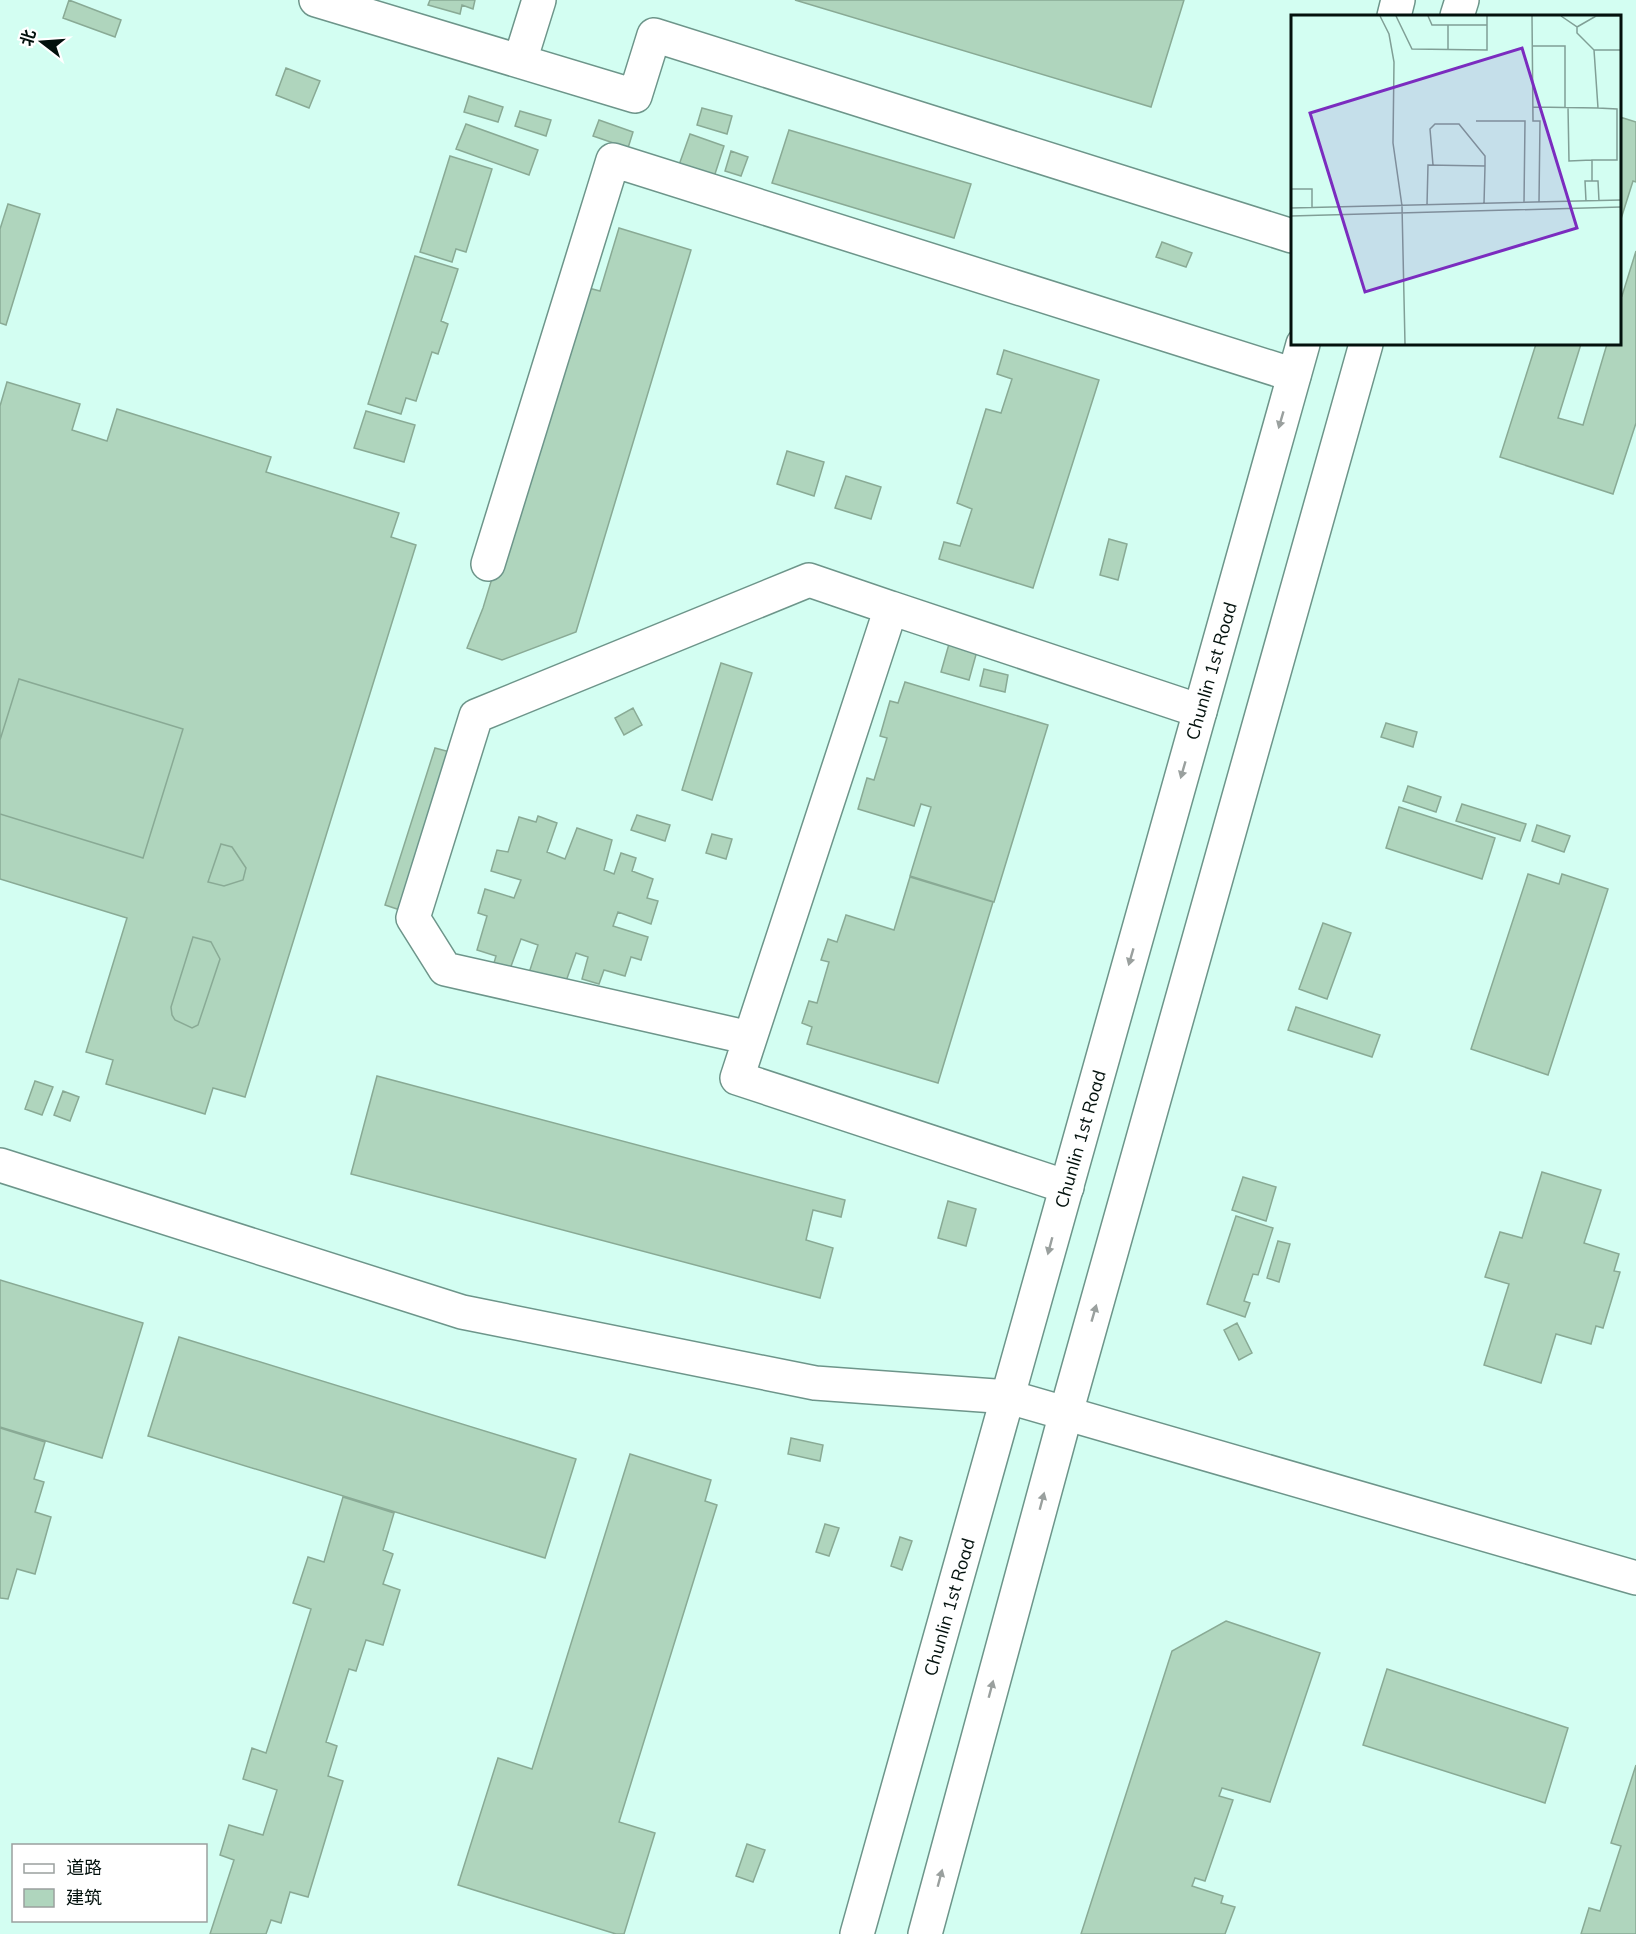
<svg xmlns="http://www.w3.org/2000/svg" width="1636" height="1934" viewBox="0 0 1636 1934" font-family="Mulish,'Noto Sans SC',sans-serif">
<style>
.building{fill:#afd5bd;stroke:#89aa95;stroke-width:1.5;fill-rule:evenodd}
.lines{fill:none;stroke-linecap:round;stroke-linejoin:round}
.minor-casing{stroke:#6d958a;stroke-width:36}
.major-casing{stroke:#6d958a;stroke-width:36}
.minor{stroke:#fff;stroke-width:33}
.major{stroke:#fff;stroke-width:33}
.oneway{fill:#9aa09e}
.labels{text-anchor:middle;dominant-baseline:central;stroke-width:4.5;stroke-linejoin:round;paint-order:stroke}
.street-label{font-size:18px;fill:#03110d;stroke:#fff}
.inset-road{fill:none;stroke:#809f96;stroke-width:1.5}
.view{fill:#7b2cbf;fill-opacity:0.15;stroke:#7b2cbf;stroke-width:3}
.inset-edge{fill:none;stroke:#03110d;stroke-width:3}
</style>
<rect width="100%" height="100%" fill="#d3fef2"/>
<path class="building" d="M 69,0 L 121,20 L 115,37 L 63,18 Z
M 430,0 L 475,0 L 473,9 L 462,5 L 460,14 L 428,5 Z
M 795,0 L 1184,0 L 1151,107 Z
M 286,68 L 320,81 L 309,108 L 276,95 Z
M 469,96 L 503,107 L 498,122 L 464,112 Z
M 702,108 L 732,116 L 727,134 L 697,125 Z
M 520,111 L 551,120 L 546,136 L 515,126 Z
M 1620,117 L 1636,122 L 1636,182 L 1633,181 L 1620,222 Z
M 599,120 L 633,132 L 628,148 L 593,136 Z
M 466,124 L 538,150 L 529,175 L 456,149 Z
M 789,130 L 971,184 L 954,238 L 772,183 Z
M 690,134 L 724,146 L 714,177 L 679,165 Z
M 731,151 L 748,157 L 741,176 L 725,171 Z
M 450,156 L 492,169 L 466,252 L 456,249 L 452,262 L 420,252 Z
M 8,204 L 40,214 L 6,325 L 0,323 L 0,229 Z
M 619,228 L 691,250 L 576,632 L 502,660 L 467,648 L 483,608 L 581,286 L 600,291 Z
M 1162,242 L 1192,253 L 1186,267 L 1156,257 Z
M 1636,251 L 1636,423 L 1613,494 L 1500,457 L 1536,344 L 1581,344 L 1558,418 L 1583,425 L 1607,344 L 1620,344 L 1620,295 L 1622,296 Z
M 415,256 L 458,269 L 441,321 L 448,324 L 438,354 L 432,352 L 416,401 L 406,398 L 401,414 L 368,404 Z
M 1004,350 L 1099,380 L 1033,588 L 939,559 L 944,542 L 960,546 L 972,509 L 957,503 L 986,409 L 1001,413 L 1012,379 L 997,374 Z
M 7,382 L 80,404 L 72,430 L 107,441 L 117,409 L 271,457 L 266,472 L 399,513 L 391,537 L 416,545 L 245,1097 L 213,1088 L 205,1114 L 106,1084 L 113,1060 L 86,1052 L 127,918 L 0,879 L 0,814 L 143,858 L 183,729 L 19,679 L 0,740 L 0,406 ZM 221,844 L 232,847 L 246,868 L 243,880 L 224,886 L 208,882 ZM 193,937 L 211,942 L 220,959 L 198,1025 L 192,1028 L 175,1020 L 172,1015 L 171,1007 Z
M 366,411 L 415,425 L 404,462 L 354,448 Z
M 787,451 L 824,462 L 814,496 L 777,484 Z
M 846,476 L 881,487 L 871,519 L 835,508 Z
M 1109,539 L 1127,544 L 1118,580 L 1100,575 Z
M 949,644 L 977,651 L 969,680 L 941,672 Z
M 721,663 L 752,673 L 712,800 L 682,790 Z
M 984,669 L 1008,675 L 1005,692 L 980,686 Z
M 19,679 L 183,729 L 143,858 L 0,814 L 0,740 Z
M 905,682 L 1048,725 L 994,902 L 910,876 L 931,807 L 921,804 L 914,826 L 858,809 L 867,778 L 874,780 L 887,738 L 880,736 L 890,701 L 898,703 Z
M 633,708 L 642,725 L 624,735 L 615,718 Z
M 1386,723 L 1417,732 L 1413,747 L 1381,737 Z
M 435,748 L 450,752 L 400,910 L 385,905 Z
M 1408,786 L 1441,797 L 1436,812 L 1403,801 Z
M 1462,804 L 1526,824 L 1520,841 L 1456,821 Z
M 1399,807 L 1495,838 L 1482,879 L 1386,848 Z
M 637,815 L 670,825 L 665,841 L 631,830 Z
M 538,816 L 557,823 L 547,852 L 565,859 L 577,828 L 612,840 L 604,870 L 614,874 L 621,853 L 636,858 L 632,871 L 653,879 L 647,898 L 658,901 L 651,924 L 618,912 L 613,926 L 648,937 L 641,960 L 631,957 L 625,976 L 604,970 L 599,984 L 582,979 L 588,957 L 576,953 L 565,984 L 529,973 L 538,945 L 521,939 L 510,969 L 494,963 L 496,956 L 477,950 L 487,916 L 478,913 L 485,889 L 514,898 L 521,880 L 491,871 L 497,850 L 508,852 L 519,817 L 536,822 Z
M 1537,825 L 1570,836 L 1564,852 L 1532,841 Z
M 712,834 L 732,839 L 726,859 L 706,853 Z
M 221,844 L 232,847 L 246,868 L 243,880 L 224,886 L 208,882 Z
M 1528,874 L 1559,884 L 1562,874 L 1608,889 L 1548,1075 L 1471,1049 Z
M 910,877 L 993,902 L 938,1083 L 807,1044 L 812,1027 L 802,1023 L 809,1001 L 817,1003 L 829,962 L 821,960 L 828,939 L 837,942 L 846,915 L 894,930 Z
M 1323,923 L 1351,933 L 1327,999 L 1299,989 Z
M 193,937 L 211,942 L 220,959 L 198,1025 L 192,1028 L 175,1020 L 172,1015 L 171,1007 Z
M 1296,1007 L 1380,1035 L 1372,1057 L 1288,1030 Z
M 377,1076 L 845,1200 L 841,1217 L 813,1210 L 806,1240 L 833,1248 L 820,1298 L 351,1174 Z
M 35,1081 L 53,1087 L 42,1115 L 25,1109 Z
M 63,1091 L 79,1097 L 70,1121 L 54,1115 Z
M 1542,1172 L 1601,1190 L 1584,1243 L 1619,1254 L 1614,1271 L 1620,1272 L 1603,1328 L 1596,1326 L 1591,1344 L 1556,1334 L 1541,1383 L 1484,1365 L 1509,1284 L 1485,1277 L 1500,1232 L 1522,1238 Z
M 1243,1177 L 1276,1187 L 1266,1221 L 1232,1210 Z
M 948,1201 L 976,1209 L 966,1246 L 938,1238 Z
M 1236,1216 L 1273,1228 L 1258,1275 L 1253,1274 L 1244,1301 L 1250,1303 L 1245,1317 L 1207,1304 Z
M 1278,1241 L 1290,1244 L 1279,1282 L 1267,1278 Z
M 0,1280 L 143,1323 L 102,1458 L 0,1427 Z
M 1237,1323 L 1252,1353 L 1239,1360 L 1224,1330 Z
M 179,1337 L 576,1459 L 545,1558 L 148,1436 Z
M 0,1428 L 45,1442 L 34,1479 L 44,1482 L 35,1512 L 51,1517 L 35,1574 L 17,1569 L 8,1599 L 0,1598 Z
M 791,1438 L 823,1445 L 820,1461 L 788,1454 Z
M 630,1454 L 711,1480 L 705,1501 L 717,1505 L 619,1822 L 655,1833 L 624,1934 L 616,1934 L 458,1885 L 498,1758 L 532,1769 Z
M 343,1497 L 394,1513 L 383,1550 L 393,1554 L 383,1584 L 400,1590 L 383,1645 L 366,1640 L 356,1671 L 349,1669 L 326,1742 L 337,1746 L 328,1776 L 343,1781 L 308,1897 L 290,1892 L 281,1923 L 271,1920 L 266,1934 L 210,1934 L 234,1860 L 220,1855 L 229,1825 L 263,1835 L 277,1790 L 243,1779 L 252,1748 L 266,1753 L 311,1609 L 293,1603 L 308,1557 L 324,1562 Z
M 825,1524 L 839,1528 L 829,1556 L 816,1552 Z
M 900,1537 L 912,1541 L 902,1570 L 891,1566 Z
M 1226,1621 L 1320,1653 L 1270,1802 L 1222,1788 L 1219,1796 L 1233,1800 L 1205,1881 L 1195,1878 L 1192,1886 L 1223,1896 L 1221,1903 L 1235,1907 L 1225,1934 L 1081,1934 L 1172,1651 Z
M 1387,1669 L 1568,1728 L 1545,1803 L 1363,1745 Z
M 1636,1765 L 1636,1934 L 1581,1934 L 1589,1908 L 1600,1911 L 1621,1846 L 1611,1843 Z
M 747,1844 L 765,1850 L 753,1882 L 736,1876 Z"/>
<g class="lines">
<defs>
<path id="minor" d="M 316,0 L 635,96 L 654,35 L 1292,236
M 520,61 L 539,0
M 488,564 L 613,160 L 1294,375
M 750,1038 L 445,969 L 413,918 L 476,716 L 809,580 L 891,608
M 0,1165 L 462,1312 L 815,1383 L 1009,1397 L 1636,1578
M 1067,1187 L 737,1078 L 891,608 L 1200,711"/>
<path id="major" d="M 1394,16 L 1398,0
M 1457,16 L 1462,0
M 857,1934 L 1303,344
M 925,1934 L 1066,1413 L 1366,344"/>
</defs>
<use href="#minor" class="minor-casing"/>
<use href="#major" class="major-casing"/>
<use href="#minor" class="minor"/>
<use href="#major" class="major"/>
</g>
<defs><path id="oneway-solid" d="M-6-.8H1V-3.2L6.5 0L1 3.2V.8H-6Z" transform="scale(1.5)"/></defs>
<g class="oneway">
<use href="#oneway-solid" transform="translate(1281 420) rotate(106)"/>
<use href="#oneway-solid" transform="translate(1183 770) rotate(106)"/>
<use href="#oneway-solid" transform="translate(1131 957) rotate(106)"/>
<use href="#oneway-solid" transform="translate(1050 1246) rotate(105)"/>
<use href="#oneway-solid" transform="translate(1094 1313) rotate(-74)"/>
<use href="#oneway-solid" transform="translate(1042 1501) rotate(-75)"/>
<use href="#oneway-solid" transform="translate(991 1689) rotate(-75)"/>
<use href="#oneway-solid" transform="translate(940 1878) rotate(-75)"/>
</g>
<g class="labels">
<g class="street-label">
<text transform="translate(1211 671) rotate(-74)">Chunlin 1st Road</text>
<text transform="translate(1080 1139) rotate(-74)">Chunlin 1st Road</text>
<text transform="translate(949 1607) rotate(-74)">Chunlin 1st Road</text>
</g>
</g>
<g transform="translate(1291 15)">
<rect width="330" height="330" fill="#d3fef2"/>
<path class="inset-road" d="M 89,1 L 98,19 L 103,47 L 102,128 L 111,191 L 114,329M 105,1 L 121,34 L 196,35 L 196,1M 137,1 L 141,10 L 196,10M 241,1 L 242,106 L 249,106 L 248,187M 270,1 L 286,12 L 286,18 L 303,35 L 307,93 L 326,94 L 326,145 L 301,145 L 301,166 L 294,166 L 295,186M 286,12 L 305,1 L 330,1M 241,31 L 274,31 L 274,92M 157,34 L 157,10M 303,35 L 330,35M 242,92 L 307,93M 277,92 L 278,146 L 301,145M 185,106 L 234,106 L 233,188M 142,150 L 139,114 L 144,109 L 168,109 L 194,141 L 194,151M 301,166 L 307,166 L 308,186M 0,174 L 21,174 L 21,193M 136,190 L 137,150 L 194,151 L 193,189M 0,193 L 330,185M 0,201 L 330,192"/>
<path class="view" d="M 231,33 L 286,213 L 74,277 L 19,98 Z"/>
<rect width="330" height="330" class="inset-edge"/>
</g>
<rect x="12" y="1844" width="195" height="78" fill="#ffffff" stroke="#9aa09e" stroke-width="1.5"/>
<rect x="24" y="1864" width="30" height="9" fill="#ffffff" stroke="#9aa09e" stroke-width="1.5"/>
<text x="66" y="1874" font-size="18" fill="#03110d">道路</text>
<rect x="24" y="1889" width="30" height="18" fill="#afd5bd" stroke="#9aa09e" stroke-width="1.5"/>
<text x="66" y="1904" font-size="18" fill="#03110d">建筑</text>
<g transform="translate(42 42) rotate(287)" stroke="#ffffff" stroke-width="4.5" paint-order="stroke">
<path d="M0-4.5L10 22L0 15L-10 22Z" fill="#03110d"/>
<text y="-9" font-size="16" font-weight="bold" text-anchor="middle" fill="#03110d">北</text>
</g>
</svg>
